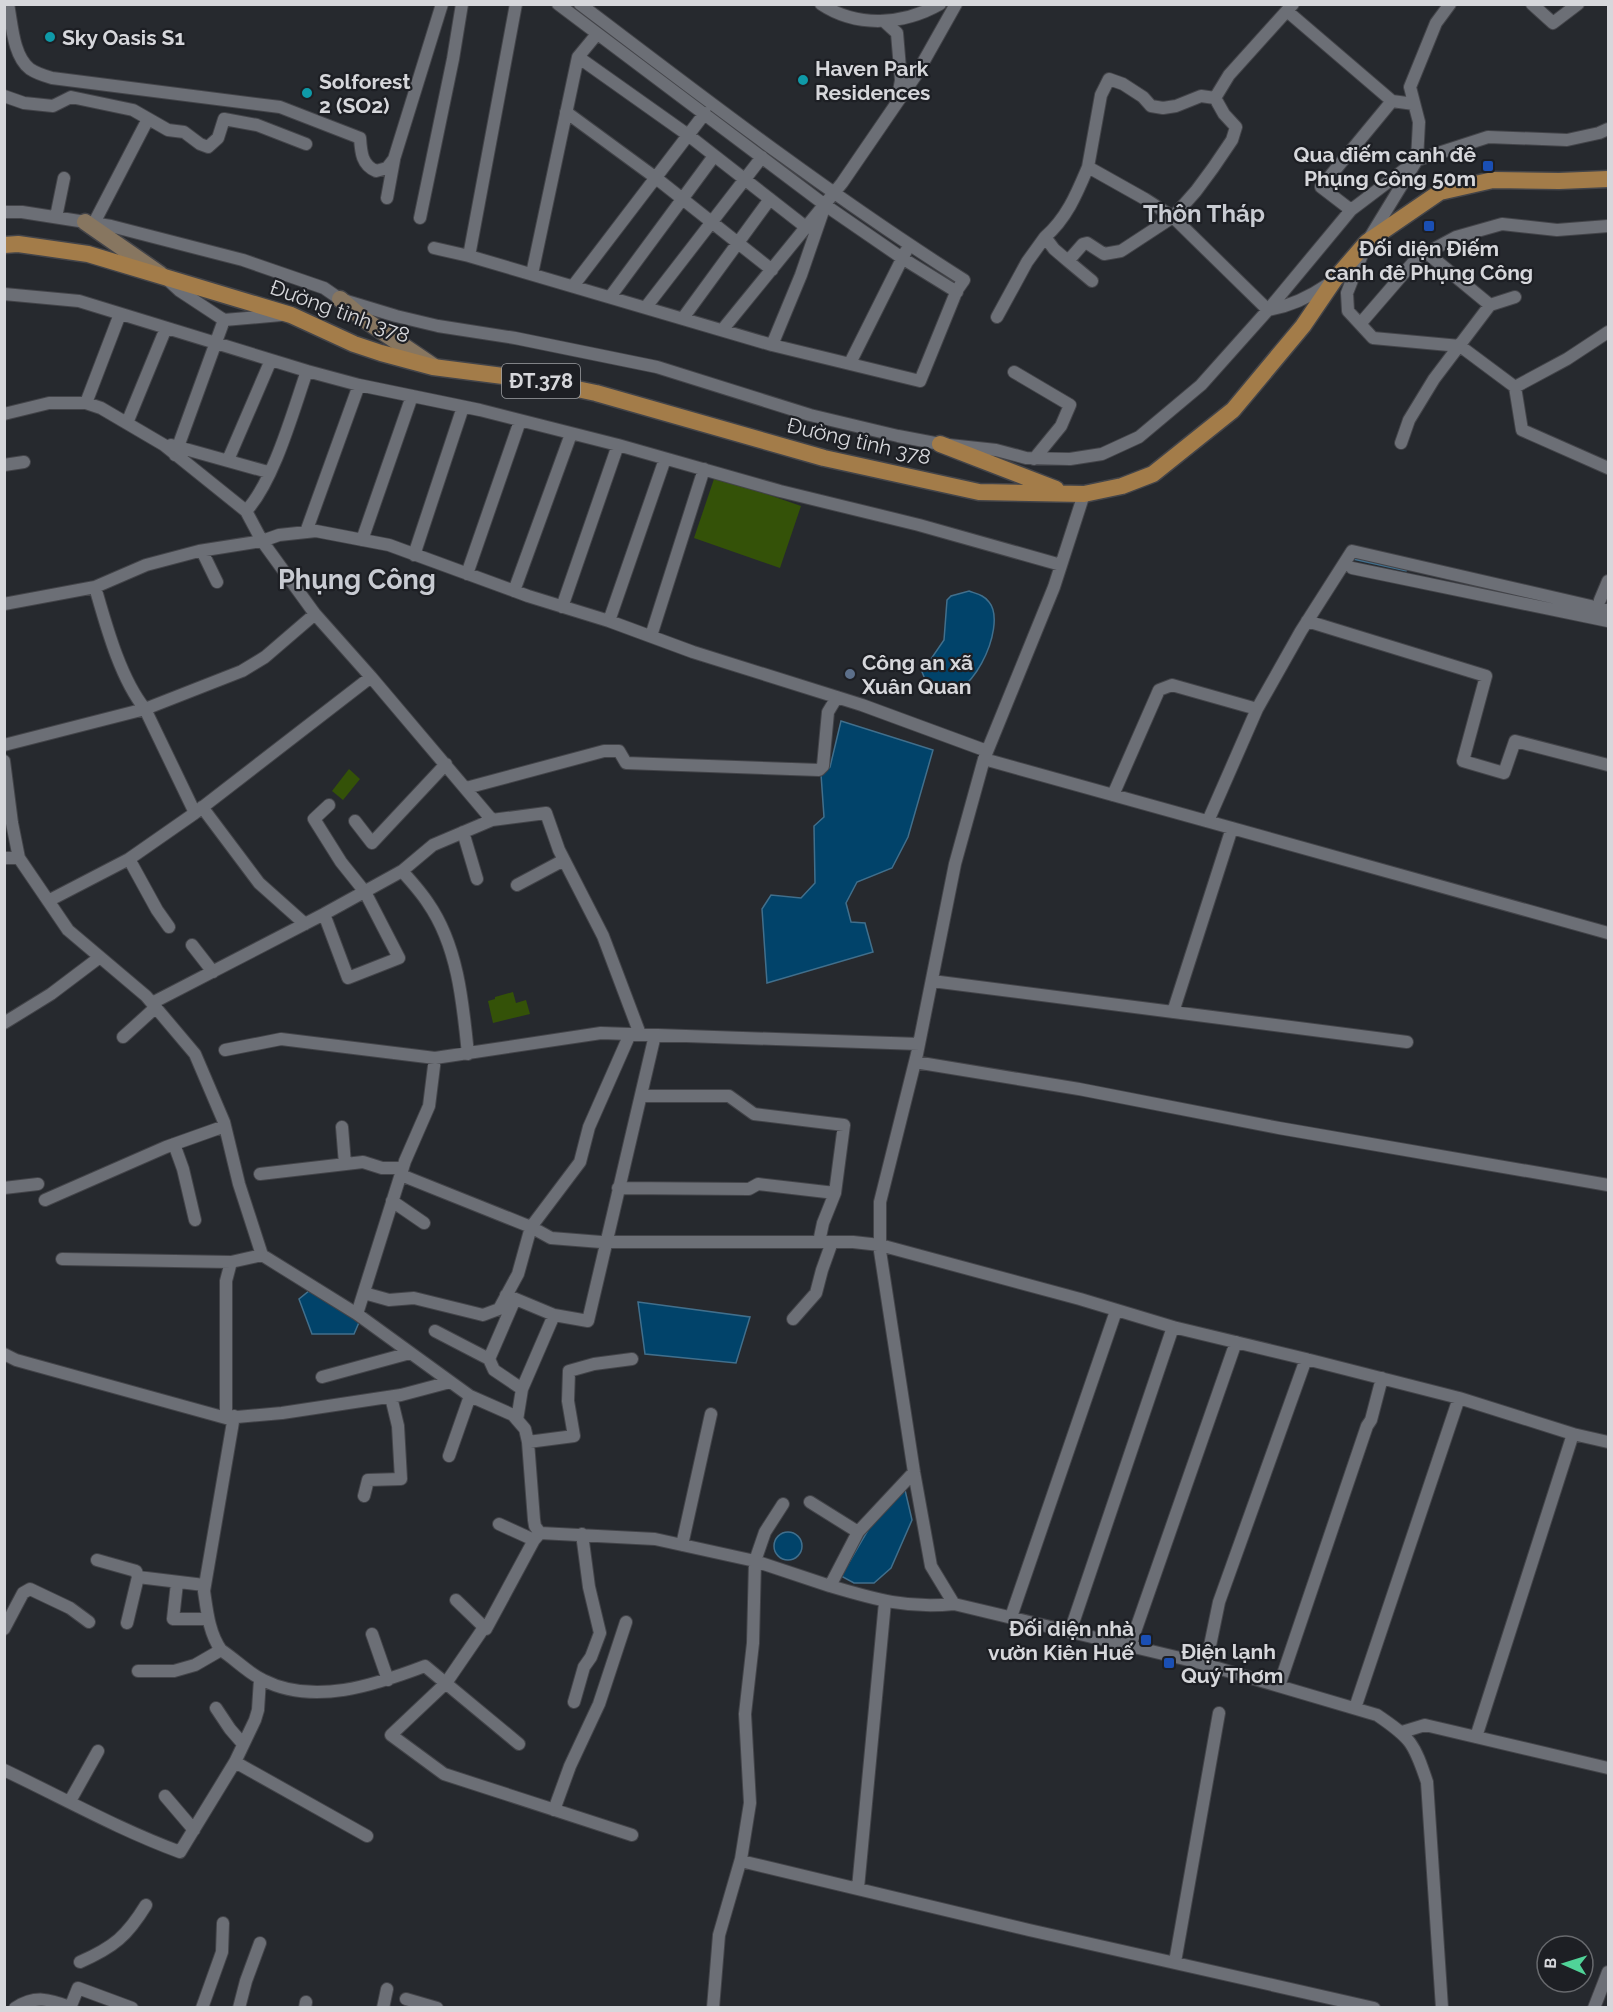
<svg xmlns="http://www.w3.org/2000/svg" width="1613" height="2012" viewBox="0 0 1613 2012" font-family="Raleway,sans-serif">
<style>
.green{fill:#345208}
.water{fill:#01436a;stroke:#416f8c;stroke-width:1.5}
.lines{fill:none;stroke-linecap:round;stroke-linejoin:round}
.stream{stroke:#416f8c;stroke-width:3}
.minor-casing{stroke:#434449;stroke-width:14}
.secondary-casing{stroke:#434449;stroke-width:19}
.primary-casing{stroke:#434449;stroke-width:19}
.minor{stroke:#6c6f76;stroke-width:12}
.secondary{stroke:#877660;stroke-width:16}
.primary{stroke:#a37c49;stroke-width:16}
.culture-dot{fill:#0f9aa8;stroke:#1d1f24;stroke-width:2}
.transit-dot{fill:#1a4fb4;stroke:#1d1f24;stroke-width:2}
.service-dot{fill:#5c6f8a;stroke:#1d1f24;stroke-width:2}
.labels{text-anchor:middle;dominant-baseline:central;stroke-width:4.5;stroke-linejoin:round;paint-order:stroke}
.shield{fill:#1d1f24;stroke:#9ea0a4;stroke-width:1.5}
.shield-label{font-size:20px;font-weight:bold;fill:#d6d7db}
.poi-label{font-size:21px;font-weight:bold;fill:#d6d7db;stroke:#1d1f24;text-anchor:start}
.street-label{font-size:21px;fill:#d6d7db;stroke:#1d1f24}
.quarter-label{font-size:24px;font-weight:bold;fill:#c8cbd2;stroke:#1d1f24}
.district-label{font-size:27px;font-weight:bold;fill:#c8cbd2;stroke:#1d1f24}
</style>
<rect width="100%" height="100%" fill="#26292e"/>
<path class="green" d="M 715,476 L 801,506 L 780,568 L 694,538 Z
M 349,769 L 360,779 L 343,800 L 332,791 Z
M 513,992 L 516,1003 L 526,1000 L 530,1014 L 493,1023 L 488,1001 L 495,999 L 495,997 Z"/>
<path class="water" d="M 969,591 C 977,594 984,595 989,602 C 1009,626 967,712 935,691 C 928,687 925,679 922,672 L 944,640 L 947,600 L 951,596 Z
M 841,721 L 933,750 L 908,837 L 892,868 L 857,882 L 846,903 L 851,922 L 865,923 L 873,952 L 767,983 L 762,909 L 771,895 L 801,898 L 815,883 L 814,826 L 824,817 L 821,774 L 830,767 Z
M 309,1291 L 360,1320 L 354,1334 L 312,1334 L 299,1299 Z
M 638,1302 L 750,1317 L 736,1363 L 645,1354 Z
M 905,1490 L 912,1520 L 891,1568 L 874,1583 L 854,1583 L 841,1576 L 871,1525 Z
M774 1546a14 14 0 1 1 28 0a14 14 0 1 1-28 0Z"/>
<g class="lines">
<path class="stream" d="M 1352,558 L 1406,570"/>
<defs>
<path id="minor" d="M 8,4 C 12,24 13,56 30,69 C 36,73 45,76 52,78 L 280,107 L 360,138 C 361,153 362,165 376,171 L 387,168 L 394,159 L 442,4
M 516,4 L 469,256 L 772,345 L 920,381 L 957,290 L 964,280 C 831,196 705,99 580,4
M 558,4 L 825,205 L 902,258 L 957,292
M 821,4 C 857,28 903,25 940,4
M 1450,4 L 1436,23 L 1410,87 L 1419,122 L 1417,160 L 1367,242 L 1347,293 L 1348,311 L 1373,338 L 1460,346 L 1515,387 L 1522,430 L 1608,468
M 1532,4 L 1553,23 L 1578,4
M 1287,11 L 1392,101 L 1414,104
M 885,22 L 897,33 L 901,80 L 898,97
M 578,57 L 688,135 L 807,228
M 4,96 L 24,103 L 53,106 L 71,97 L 133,110 L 168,130 L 184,132 L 200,144 L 208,147 L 218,138 L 224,119 L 257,125 L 306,144
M 566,112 L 656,178 L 772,270
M 1088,167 L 1101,95 L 1109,79 L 1123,84 L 1143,97 L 1151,106 L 1163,108 L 1176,106 L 1201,96 L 1215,98
M 387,198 L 394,160
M 1351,210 L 1321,187 L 1392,101
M 4,212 L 22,212 L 111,226 L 243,260 L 324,288 L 340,299 L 396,316 L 438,326 L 515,338 L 657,367 L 810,415 L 898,436 L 940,444 L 996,450 L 1026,458 L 1070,459 L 1102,454 L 1139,437 L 1201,385 L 1268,310 L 1351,210 L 1417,160 L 1488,137 L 1567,140 L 1599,133 L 1608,129
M 56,217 L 64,178
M 420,218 L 453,59 L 462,4
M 94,223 L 148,119
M 1045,237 C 1067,218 1077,193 1088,167 L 1145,199 L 1173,217 L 1268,310 C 1291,306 1308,298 1327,285
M 434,248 L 469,256
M 1427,253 L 1490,305
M 1068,261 L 1092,281
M 532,274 L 578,57 L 597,34
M 168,280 L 180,291 L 224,320 L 281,315
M 573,286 L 705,113
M 4,294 L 79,301 L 307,371 L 359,385 L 480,410 L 618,445 L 780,491 L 919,525 L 1061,565
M 610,297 L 714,156
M 646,307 L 762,157
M 997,317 L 1027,262 L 1045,237 L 1054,249 L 1068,261 L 1083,244 L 1087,243 L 1104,254 L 1121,251 L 1173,217 L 1196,191 L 1213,168 L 1232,140 L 1236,127 L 1224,114 L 1215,98 L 1229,75 L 1293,4
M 683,318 L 770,199
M 1360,324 L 1417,258 L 1456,237 L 1502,224 L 1557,230 L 1608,226
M 723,329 L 842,183 L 916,75 L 956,4
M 772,345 L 801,275 L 822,214
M 850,363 L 906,251
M 1014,372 L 1070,405 L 1061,426 L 1034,459
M 1515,387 L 1567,359 L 1608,332
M 86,403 L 120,314
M 4,414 L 49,403 L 86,403 L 101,408 L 164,445 L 246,511 L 262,541 L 199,551 L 146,565 L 95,587
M 127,423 L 166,328
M 1401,443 L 1409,420 L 1434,379 L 1490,305 L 1515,297
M 171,445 L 268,472
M 175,455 L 224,320
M 228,460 L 271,360
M 4,465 L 24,462
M 246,511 C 274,481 293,411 307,371
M 306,532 L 359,385
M 362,540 L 412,396
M 202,551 L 217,582
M 414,555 L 463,407
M 1352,568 L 1608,621
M 467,574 L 520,421
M 514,591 L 571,434
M 1600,600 L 1608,581
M 4,604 L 95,587 C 106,625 120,678 145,709 L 195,813 L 371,677 L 492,820
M 562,607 L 618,445
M 609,621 L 665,459
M 1307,621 L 1486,676 L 1463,761 L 1504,773 L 1515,741 L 1608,765
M 651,636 L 704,469
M 371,677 L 315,614 L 262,541 L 279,535 L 316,531 L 389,545 L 528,596 L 609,621 L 693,652 L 862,705 L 987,751
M 4,745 L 145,709 L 242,671 L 265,657 L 315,614
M 984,759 L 1608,933
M 4,761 L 12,823 L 19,858 L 68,930 L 146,996 L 195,1054 L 224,1122 L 239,1184 L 262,1255 L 357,1314 L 470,1396 L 513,1415 L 525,1429 L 528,1442 L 534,1520 L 535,1526 L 540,1533 L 655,1539 L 755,1561 L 830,1586 L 858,1532 L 914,1472
M 466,788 L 604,751 L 619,751 L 626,763 L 819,770 L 823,766 L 828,712 L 837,697
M 1113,795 L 1159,690 L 1172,685 L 1257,709
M 202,807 L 259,883 L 305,924
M 355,821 L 372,843 L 446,764
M 1208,821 L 1257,709 L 1301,631 L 1352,551 L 1608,610
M 463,832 L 477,879
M 4,858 L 19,858
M 129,859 L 157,910 L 169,927
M 402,871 L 433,845 L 492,820 L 546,813 L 559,850 L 603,936 L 640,1034
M 517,885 L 564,860
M 48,901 L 129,859 L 195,813
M 324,914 L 348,978 L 399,958 L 365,892 L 341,862 L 314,819 L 329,805
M 192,945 L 213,972
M 932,981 L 1407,1042
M 152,1003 L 324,914 L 402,871 C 411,881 421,892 428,903 C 458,946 463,1004 468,1054
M 1173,1012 L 1232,828
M 4,1023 L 51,994 L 100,957
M 123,1037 L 155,1008
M 225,1050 L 281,1039 L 435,1058 L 601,1033 L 919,1044
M 915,1062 L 1079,1089 L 1279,1128 L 1608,1185
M 641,1096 L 729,1096 L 754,1114 L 844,1125 L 835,1193 L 823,1223 L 819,1242
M 342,1127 L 345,1164
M 174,1144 L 183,1169 L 195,1220
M 260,1174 L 363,1162 L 382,1168 L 403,1168
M 401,1175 L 531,1227 L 551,1238 L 601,1242 L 853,1242 L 880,1245 L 1080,1299 L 1173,1327 L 1306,1359 L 1459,1398 L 1573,1434 L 1608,1442
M 4,1188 L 38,1184
M 618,1188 L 749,1189 L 758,1184 L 835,1193
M 45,1200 L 166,1147 L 225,1126
M 392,1201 L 424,1223
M 62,1259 L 231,1262
M 364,1293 L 389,1300 L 414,1298 L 483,1315 L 499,1309 L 518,1274 L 531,1227 L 580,1162 L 589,1127 L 630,1034
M 506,1295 L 554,1315 L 588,1321 L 655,1035
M 357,1314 L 405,1161 L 429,1106 L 435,1058
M 793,1319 L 816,1293 L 822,1270 L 832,1242
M 435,1331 L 489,1359 L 494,1370 L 522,1389
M 4,1354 L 16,1360 L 226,1418 L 282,1413 L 401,1395 L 450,1382
M 489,1359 L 515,1299
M 322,1377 L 410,1353
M 234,1416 L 204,1591 C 207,1611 209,1633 221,1650 C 235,1659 248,1673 263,1680 C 314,1706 375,1685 425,1666 L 519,1744
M 226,1418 L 226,1281 L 231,1262 L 262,1255
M 517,1420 L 522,1389 L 554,1315
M 528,1442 L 574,1436 L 568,1401 L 569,1371 L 594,1364 L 632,1359
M 449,1456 L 470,1396
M 364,1496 L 368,1480 L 401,1479 L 398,1426 L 391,1397
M 810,1502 L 858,1532
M 499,1524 L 534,1540
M 540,1533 L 534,1540 L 486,1629 L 483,1629 L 446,1683 L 391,1735 L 444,1774 L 632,1835
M 682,1545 L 711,1414
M 97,1560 L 136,1571 L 138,1577
M 177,1583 L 173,1619 L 208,1619
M 830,1586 C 874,1599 907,1609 954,1604 L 1197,1662 L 1377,1715 C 1411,1738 1414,1743 1427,1782 L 1442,2008
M 456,1600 L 486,1629
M 954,1604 L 931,1566 L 914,1472 L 880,1251 L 880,1202 L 917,1054 L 955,864 L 984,759 L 1054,587 L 1084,494
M 1011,1617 L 1116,1311
M 127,1623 L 138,1577 L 204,1585
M 4,1629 L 23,1593 L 30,1589 L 70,1608 L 89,1622
M 1070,1632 L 1173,1327
M 372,1634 L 388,1680
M 1130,1646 L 1236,1342
M 1206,1665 L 1219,1602 L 1306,1359
M 138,1671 L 174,1671 L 195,1665 L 221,1650
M 1279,1686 L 1367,1426 L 1371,1420 L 1382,1378
M 574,1702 L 584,1667 L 591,1657 L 600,1633 L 589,1587 L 582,1534
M 216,1708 L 230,1729 L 243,1744
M 1355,1708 L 1459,1398
M 1402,1732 L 1425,1725 L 1608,1768
M 1476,1737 L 1573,1434
M 235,1762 L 367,1836
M 4,1770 C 63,1798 120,1830 180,1852 L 235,1762 L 255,1720 L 258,1710 L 260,1679
M 165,1796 L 194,1830
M 70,1801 L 98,1751
M 554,1810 L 570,1766 L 599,1704 L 626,1622
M 741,1861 L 1029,1930 L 1374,2008
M 858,1888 L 885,1602
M 80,1962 C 114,1947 127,1936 146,1905
M 1175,1962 L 1219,1713
M 406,1999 L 437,2008
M 15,2008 C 35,1995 49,1999 70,2007
M 70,2008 L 78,1988 L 132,2008
M 202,2008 L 222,1952 L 223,1923
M 239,2008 L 246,1981 L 260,1943
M 305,2008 L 306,2002
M 383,2008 L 387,1989
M 713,2008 L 719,1935 L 741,1859 L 750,1803 L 745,1714 L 753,1643 L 755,1561 L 765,1532 L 783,1504
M 1594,2008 L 1608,1972"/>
<path id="secondary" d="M 85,222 L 160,274
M 340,299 L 365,320 L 433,366"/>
<path id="primary" d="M 4,245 L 18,244 L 88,254 L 291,315 L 354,344 L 381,353 L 433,367 L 534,380 L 596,393 L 824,458 L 979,492 L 1084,494 L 1122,486 L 1153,474 L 1233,410 L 1303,326 L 1335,279 L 1367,242 L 1440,192 L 1493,180 L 1559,181 L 1608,179
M 940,444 L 1056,489"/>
</defs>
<use href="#minor" class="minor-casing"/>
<use href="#secondary" class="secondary-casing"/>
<use href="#primary" class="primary-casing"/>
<use href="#minor" class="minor"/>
<use href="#secondary" class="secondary"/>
<use href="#primary" class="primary"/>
</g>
<g class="culture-dot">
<circle cx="50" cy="37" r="6"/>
<circle cx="803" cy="80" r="6"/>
<circle cx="307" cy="93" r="6"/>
</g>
<g class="transit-dot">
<rect x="1482" y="160" width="12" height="12" rx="3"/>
<rect x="1423" y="220" width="12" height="12" rx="3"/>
<rect x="1140" y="1634" width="12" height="12" rx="3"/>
<rect x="1163" y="1657" width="12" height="12" rx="3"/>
</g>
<circle class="service-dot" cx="850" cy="674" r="6"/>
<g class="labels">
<rect class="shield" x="502" y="364" width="78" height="34" rx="4.5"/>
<g class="shield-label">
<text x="541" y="381">ĐT.378</text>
</g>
<g class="poi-label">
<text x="62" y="37">Sky Oasis S1</text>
<text x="815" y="68">Haven Park<tspan x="815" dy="24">Residences</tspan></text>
<text x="319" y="81">Solforest<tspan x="319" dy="24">2 (SO2)</tspan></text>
<text x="1476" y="154" text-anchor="end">Qua điếm canh đê<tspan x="1476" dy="24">Phụng Công 50m</tspan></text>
<text x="1429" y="248" text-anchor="middle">Đối diện Điếm<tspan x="1429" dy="24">canh đê Phụng Công</tspan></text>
<text x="862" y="662">Công an xã<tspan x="862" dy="24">Xuân Quan</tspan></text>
<text x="1134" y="1628" text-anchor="end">Đối diện nhà<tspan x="1134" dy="24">vườn Kiên Huế</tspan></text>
<text x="1181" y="1651">Điện lạnh<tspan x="1181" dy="24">Quý Thơm</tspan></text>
</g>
<g class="street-label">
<text transform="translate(340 311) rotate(20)">Đường tỉnh 378</text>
<text transform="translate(859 441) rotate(13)">Đường tỉnh 378</text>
</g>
<g class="quarter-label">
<text x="1204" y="213">Thôn Tháp</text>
</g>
<g class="district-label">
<text x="357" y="579">Phụng Công</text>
</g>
</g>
<rect width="1613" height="2012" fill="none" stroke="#d6d7db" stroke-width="12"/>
<g transform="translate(1565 1964) rotate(273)"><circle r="28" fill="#1d1f24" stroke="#67696d" stroke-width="1.5"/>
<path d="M0-4.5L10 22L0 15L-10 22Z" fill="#50d398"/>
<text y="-9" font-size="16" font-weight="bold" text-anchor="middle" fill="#d6d7db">B</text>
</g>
</svg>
